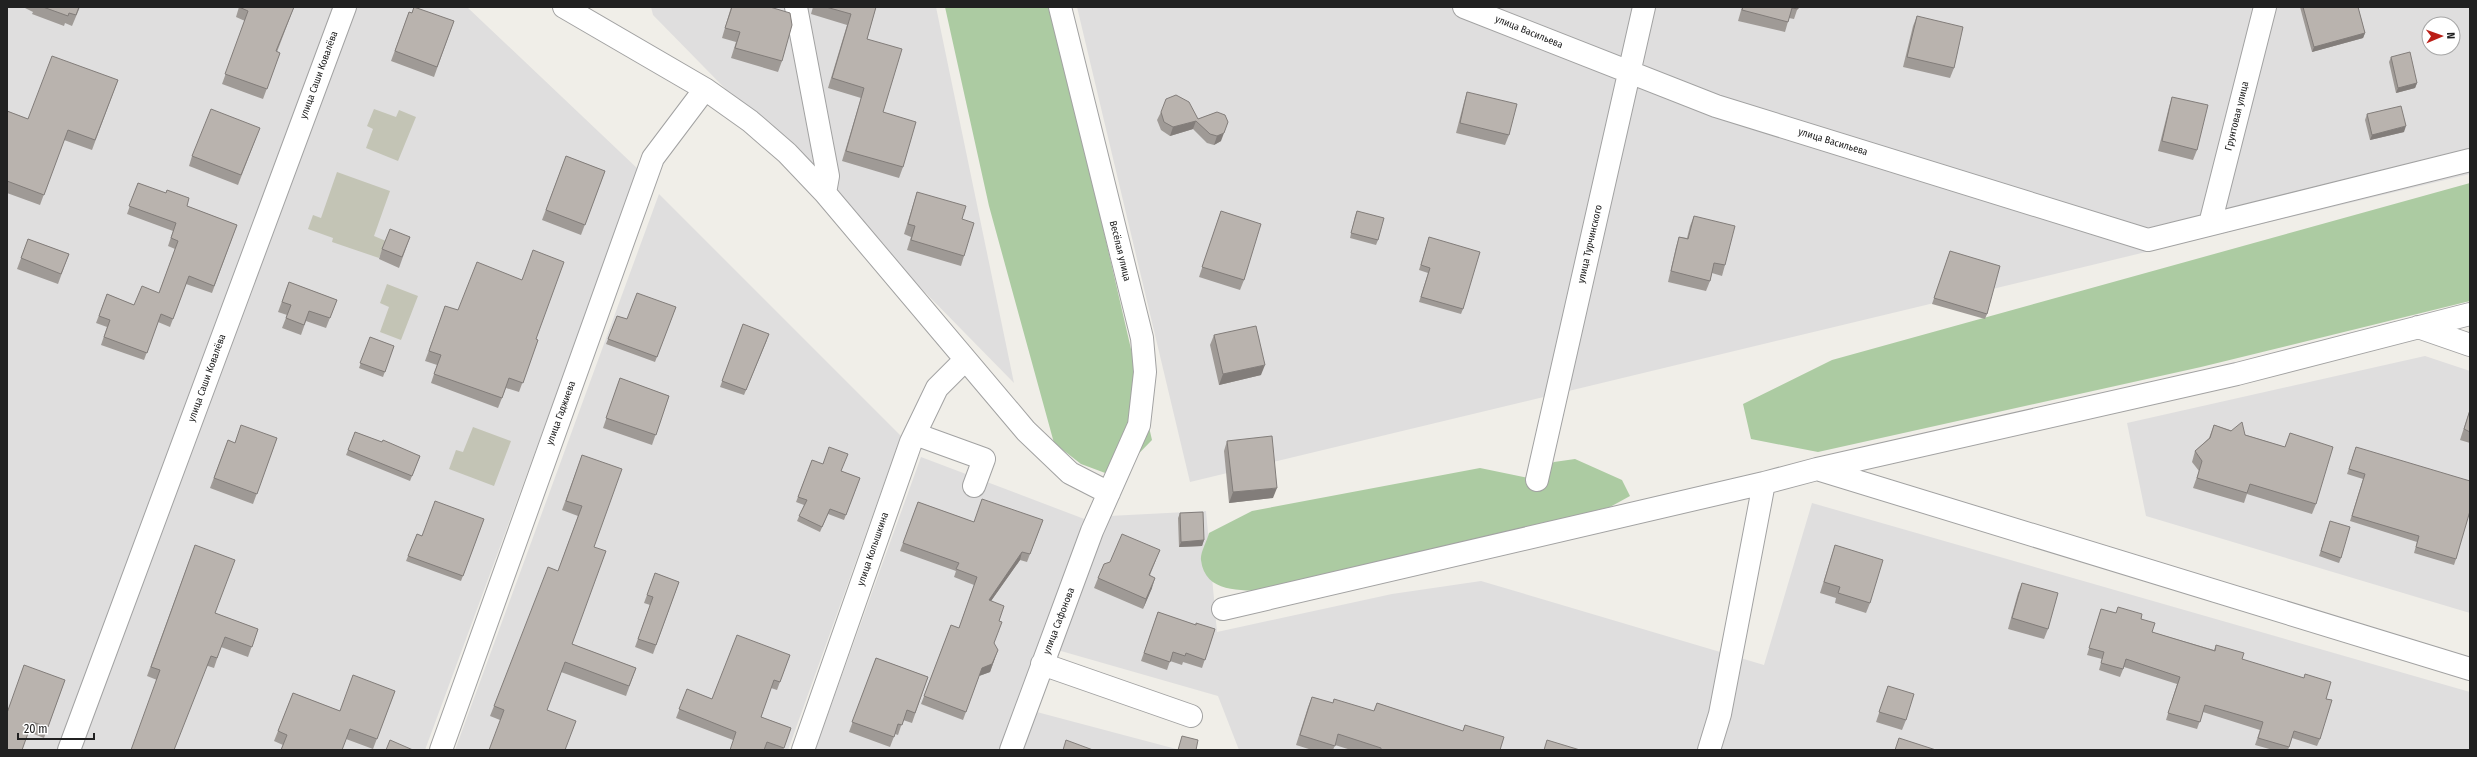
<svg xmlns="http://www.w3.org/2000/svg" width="2477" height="757" viewBox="0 0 2477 757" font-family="'Fira Sans Condensed',sans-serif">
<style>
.residential{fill:#dfdede;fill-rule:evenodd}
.construction{fill:#c3c4b5}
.forest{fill:#accba2}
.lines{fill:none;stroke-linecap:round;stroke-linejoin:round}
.minor-casing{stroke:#a2a2a2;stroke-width:24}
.minor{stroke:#fff;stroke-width:22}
.wall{fill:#9f9a96}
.shaded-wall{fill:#827d7a}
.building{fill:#b9b3ae;stroke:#827d7a}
.labels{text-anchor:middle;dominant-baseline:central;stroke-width:3.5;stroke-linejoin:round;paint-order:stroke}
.street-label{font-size:10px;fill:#212121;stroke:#fff}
</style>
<rect width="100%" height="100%" fill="#f0eee8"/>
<path class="residential" d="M 7,7 L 467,7 L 639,170 L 425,750 L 7,750 Z
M 651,7 L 936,7 L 1014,383 L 653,15 Z
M 1077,7 L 2470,7 L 2470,174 L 1190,482 ZM 2429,24 L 2453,24 L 2453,48 L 2429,48 Z
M 659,194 L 901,436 L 788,750 L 455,750 Z
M 2425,356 L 2470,371 L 2470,613 L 2146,516 L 2127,423 Z
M 921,457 L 1087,520 L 1000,750 L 815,750 Z
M 1812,503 L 2470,692 L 2470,750 L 1239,750 L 1218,696 L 1054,649 L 1109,516 L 1206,511 L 1217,632 L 1392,594 L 1481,581 L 1764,665 Z
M 1033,711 L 1180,750 L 1020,750 Z"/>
<path class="construction" d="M 374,109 L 396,117 L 399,110 L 416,117 L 398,161 L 366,148 L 373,129 L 367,126 Z
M 337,172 L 390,191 L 374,236 L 386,241 L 379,258 L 332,242 L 333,238 L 308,229 L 313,215 L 321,218 Z
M 387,284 L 418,296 L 401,340 L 380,332 L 389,307 L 380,303 Z
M 473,427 L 511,441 L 494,486 L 449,469 L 456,450 L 463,452 Z"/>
<path class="forest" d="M 945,7 L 1052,7 L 1152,440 L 1116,477 L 1081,464 L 1054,443 L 989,206 Z
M 2470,183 L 2470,301 L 2201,367 L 1818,452 L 1751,439 L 1743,404 L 1832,360 Z
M 1575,459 L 1622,480 L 1630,496 L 1610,507 L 1267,592 C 1241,589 1205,594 1201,560 C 1200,553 1207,541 1209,533 L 1252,511 L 1480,468 L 1529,478 L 1554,462 Z"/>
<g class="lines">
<defs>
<path id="minor" d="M 564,7 L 705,89 L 750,121 L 787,153 L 825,193 L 1026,431 L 1070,473 L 1109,493
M 796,7 L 828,176 L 825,193
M 1464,7 L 1716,106 L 2148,240 L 2470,160
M 2210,224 L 2265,7
M 2418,327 L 2470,345
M 915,434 L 984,459 L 974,486
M 1817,469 L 2470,669
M 1537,480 L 1644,7
M 1223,609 L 1764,483 L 1817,469 L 2237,374 L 2470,314
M 1042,664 L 1191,716
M 69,750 L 345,7
M 441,750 L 653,158 L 705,89
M 803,750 L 911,442 L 937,388 L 965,360
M 1011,750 L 1092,531 L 1139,425 L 1145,372 L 1142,338 L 1060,7
M 1709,750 L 1720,714 L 1764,483"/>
</defs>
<use href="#minor" class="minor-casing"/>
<use href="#minor" class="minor"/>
</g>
<path class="wall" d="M 23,7 L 80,7 L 72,26 L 65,23 L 64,26 L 32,14 L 33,12 Z
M 239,7 L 294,7 L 277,52 L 280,53 L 263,99 L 222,84 L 245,21 L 236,17 Z
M 731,7 L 770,7 L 782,61 L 778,72 L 731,58 L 736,42 L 722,38 Z
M 813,7 L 876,7 L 867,39 L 883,112 L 903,167 L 899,178 L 842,161 L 861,98 L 828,88 L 847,25 L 811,14 Z
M 1742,7 L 1798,7 L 1794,19 L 1789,18 L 1785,32 L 1738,21 Z
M 2300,7 L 2358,7 L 2365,33 L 2363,38 L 2312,52 Z
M 409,12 L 412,13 L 454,21 L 434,77 L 391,61 Z
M 1917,16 L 1954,68 L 1950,78 L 1903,67 L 1913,26 Z
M 2391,57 L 2417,83 L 2415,88 L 2396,93 L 2389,62 Z
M 118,80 L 92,150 L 64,140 L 40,205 L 7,193 L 7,111 L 28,119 Z
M 1467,92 L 1509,135 L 1505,145 L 1456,133 L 1464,102 Z
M 2172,97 L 2197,150 L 2193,160 L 2158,151 L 2169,107 Z
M 1161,112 L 1198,119 L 1217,112 L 1221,141 L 1214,145 L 1207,143 L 1193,129 L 1170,136 L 1161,130 L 1157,120 Z
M 2367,114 L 2404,132 L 2370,140 L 2365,120 Z
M 256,138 L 238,185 L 189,166 L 192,156 Z
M 566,156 L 605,171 L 581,235 L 542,220 Z
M 138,183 L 187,206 L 237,225 L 212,293 L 186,284 L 170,327 L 158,322 L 144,360 L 101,345 L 107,327 L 96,323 L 107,294 L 134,305 L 159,293 L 175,249 L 168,246 L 173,231 L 127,214 Z
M 917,192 L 962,219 L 964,256 L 961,266 L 907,250 L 911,237 L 904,234 Z
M 1221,211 L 1244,280 L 1240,290 L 1199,277 Z
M 1357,211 L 1378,240 L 1376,245 L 1350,238 L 1355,216 Z
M 1694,216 L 1725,265 L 1722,276 L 1712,273 L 1710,281 L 1706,291 L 1668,282 L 1676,247 L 1679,237 L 1687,238 L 1690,226 Z
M 410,237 L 399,268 L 379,259 L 382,249 Z
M 1429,237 L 1463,309 L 1461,314 L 1419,302 L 1428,273 L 1419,270 Z
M 28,239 L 69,254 L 58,284 L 17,269 Z
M 1950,251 L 1987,314 L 1985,319 L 1932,304 Z
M 289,282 L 337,300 L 326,328 L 306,321 L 301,335 L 282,328 L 287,315 L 278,312 Z
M 445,306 L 538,340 L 519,392 L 506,388 L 498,408 L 431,383 L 437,365 L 425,361 Z
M 676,307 L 655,362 L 606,344 L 617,316 L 627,319 Z
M 743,324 L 767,340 L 744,395 L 720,387 Z
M 1214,335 L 1261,375 L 1219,385 L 1210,345 Z
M 370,337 L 394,346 L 383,377 L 359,368 Z
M 620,378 L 669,396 L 652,445 L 603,428 Z
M 2470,409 L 2470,443 L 2460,440 Z
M 2214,425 L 2285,447 L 2290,433 L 2316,504 L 2312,514 L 2247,494 L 2244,503 L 2193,488 L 2199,471 L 2192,462 L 2195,451 L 2209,438 Z
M 355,432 L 382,442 L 420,456 L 410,481 L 346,455 Z
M 277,438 L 253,504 L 210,488 L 228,440 L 235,443 Z
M 1227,441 L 1273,498 L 1229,503 L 1224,451 Z
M 2356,447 L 2456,559 L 2454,565 L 2414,553 L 2417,542 L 2350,521 L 2363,479 L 2347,474 Z
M 582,455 L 594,547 L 572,644 L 636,668 L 626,696 L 561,672 L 500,720 L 490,716 L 494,706 L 558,571 L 578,516 L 562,510 Z
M 812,460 L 860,478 L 844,520 L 828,514 L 820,532 L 797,521 L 804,505 L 796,502 Z
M 918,502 L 974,522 L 1043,520 L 1027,562 L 1020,560 L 991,601 L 999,621 L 994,643 L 995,658 L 990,672 L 979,676 L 963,720 L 921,704 L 951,625 L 959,628 L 974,585 L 954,577 L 956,571 L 900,551 Z
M 1180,513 L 1204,540 L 1202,546 L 1179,547 L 1178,518 Z
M 484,519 L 461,581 L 406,561 L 417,534 L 422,536 Z
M 2330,521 L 2341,558 L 2339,563 L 2319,556 Z
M 195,545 L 215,613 L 258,629 L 248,657 L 221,647 L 214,668 L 208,666 L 157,680 L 147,676 Z
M 1835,545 L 1870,603 L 1866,613 L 1835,603 L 1836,598 L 1820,593 Z
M 1156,560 L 1150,575 L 1152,588 L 1143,609 L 1094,588 L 1098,578 Z
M 655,573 L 679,582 L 653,654 L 635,647 L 650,605 L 644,603 Z
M 2022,583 L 2048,629 L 2044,639 L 2008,629 L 2018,593 Z
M 2101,609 L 2116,613 L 2141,619 L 2152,632 L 2214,650 L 2216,645 L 2242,659 L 2326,699 L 2320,739 L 2317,746 L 2292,738 L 2288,750 L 2273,750 L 2255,745 L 2260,730 L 2203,712 L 2197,729 L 2166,720 L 2177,684 L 2124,667 L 2120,677 L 2099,670 L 2102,659 L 2087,655 Z
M 1158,612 L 1195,625 L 1215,629 L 1202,668 L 1183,662 L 1182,665 L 1170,661 L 1167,670 L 1141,661 Z
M 790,655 L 777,690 L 771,688 L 761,717 L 791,728 L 783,750 L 765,750 L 733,740 L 676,718 L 687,689 L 712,699 Z
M 876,658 L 928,677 L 912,723 L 903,720 L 898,735 L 895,734 L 890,747 L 849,732 Z
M 65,680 L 44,738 L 29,732 L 7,750 Z
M 1888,686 L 1906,720 L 1902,730 L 1876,722 Z
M 395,691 L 373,749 L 346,739 L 283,745 L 274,741 L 293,693 L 340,711 Z
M 1312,697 L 1332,703 L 1374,711 L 1377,703 L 1463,731 L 1465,725 L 1500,750 L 1351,750 L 1335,745 L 1333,750 L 1312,750 L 1296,745 L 1308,707 Z"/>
<path class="shaded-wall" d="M 2365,33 L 2363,38 L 2312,52 L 2314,47 Z
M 2417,83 L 2415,88 L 2396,93 L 2398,88 Z
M 1196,121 L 1193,129 L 1170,136 L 1173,127 Z
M 2406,126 L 2404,132 L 2370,140 L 2372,135 Z
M 1224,133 L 1221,141 L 1214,145 L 1217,136 Z
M 1265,365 L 1261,375 L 1219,385 L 1223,374 Z
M 1277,488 L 1273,498 L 1229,503 L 1233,492 Z
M 1204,540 L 1202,546 L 1179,547 L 1181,542 Z
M 1022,552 L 1020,560 L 986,608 L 989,600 Z
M 1155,578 L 1152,588 L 1143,609 L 1146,599 Z
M 998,650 L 990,672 L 979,676 L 963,720 L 982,668 Z"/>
<path class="building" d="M 43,7 L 79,7 L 76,15 L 69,13 L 68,16 Z
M 239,7 L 294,7 L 276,51 L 280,53 L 267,89 L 225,74 L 248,11 Z
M 414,7 L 454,21 L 437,67 L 395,51 L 409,12 L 412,13 Z
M 732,7 L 770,7 L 790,13 L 792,25 L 782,61 L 735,48 L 740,32 L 725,28 Z
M 826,7 L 876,7 L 867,39 L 902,49 L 883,112 L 916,122 L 903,167 L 846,151 L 864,88 L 832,78 L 851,14 Z
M 1743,7 L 1798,7 L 1798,9 L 1792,8 L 1788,22 L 1742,10 Z
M 2303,7 L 2358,7 L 2365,33 L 2314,47 Z
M 1917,16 L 1963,27 L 1954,68 L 1907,57 Z
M 2410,52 L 2417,83 L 2398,88 L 2391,57 Z
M 52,56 L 118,80 L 95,140 L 68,130 L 44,195 L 7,181 L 7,111 L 28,119 Z
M 1467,92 L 1517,104 L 1509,135 L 1460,123 Z
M 1176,95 L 1189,102 L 1198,119 L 1217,112 L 1225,115 L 1228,122 L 1224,133 L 1217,136 L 1210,134 L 1196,121 L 1173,127 L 1164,122 L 1161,112 L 1166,99 Z
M 2172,97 L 2208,105 L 2197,150 L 2162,141 Z
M 2401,106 L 2406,126 L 2372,135 L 2367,114 Z
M 211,109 L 260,128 L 241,175 L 192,156 Z
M 566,156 L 605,171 L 585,225 L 546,210 Z
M 138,183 L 166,193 L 167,190 L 189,198 L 187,206 L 237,225 L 214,286 L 189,276 L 173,319 L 161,314 L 147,353 L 104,337 L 110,320 L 99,316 L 107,294 L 134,305 L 142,286 L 159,293 L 178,241 L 171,238 L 176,223 L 129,206 Z
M 917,192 L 966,206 L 962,219 L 974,223 L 964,256 L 911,240 L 915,226 L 908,224 Z
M 1221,211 L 1261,224 L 1244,280 L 1202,267 Z
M 1357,211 L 1384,218 L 1378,240 L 1351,233 Z
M 1694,216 L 1735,226 L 1725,265 L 1714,263 L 1710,281 L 1671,271 L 1679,237 L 1688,239 Z
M 390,229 L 410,237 L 402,257 L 382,249 Z
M 1429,237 L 1480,252 L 1463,309 L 1421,297 L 1430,268 L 1421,265 Z
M 28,239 L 69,254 L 61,274 L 21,258 Z
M 533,250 L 564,262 L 536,339 L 538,340 L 523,383 L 509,378 L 502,398 L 434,374 L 441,355 L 429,351 L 445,306 L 458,310 L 477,262 L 522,280 Z
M 1950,251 L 2000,266 L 1987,314 L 1934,298 Z
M 289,282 L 337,300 L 330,318 L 309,311 L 304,325 L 286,318 L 291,305 L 282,302 Z
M 637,293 L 676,307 L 657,357 L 608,339 L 617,316 L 627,319 Z
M 743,324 L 769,334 L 746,390 L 722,381 Z
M 1256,326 L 1265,365 L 1223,374 L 1214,335 Z
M 370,337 L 394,346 L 385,372 L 360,363 Z
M 620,378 L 669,396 L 656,435 L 606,418 Z
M 2470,410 L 2470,432 L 2464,429 Z
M 2242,422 L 2245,435 L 2285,447 L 2290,433 L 2333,447 L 2316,504 L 2250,484 L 2247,493 L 2197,478 L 2202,461 L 2195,451 L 2210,438 L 2214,425 L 2231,431 Z
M 241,425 L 277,438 L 257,494 L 214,478 L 228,440 L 235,443 Z
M 355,432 L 382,442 L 383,440 L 420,456 L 412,476 L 348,450 Z
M 1272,436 L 1277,488 L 1233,492 L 1227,441 Z
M 829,447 L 848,454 L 841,471 L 860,478 L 846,515 L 830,509 L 822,527 L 799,516 L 807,500 L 798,497 L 812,460 L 823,464 Z
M 2356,447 L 2470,481 L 2470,511 L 2456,559 L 2416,547 L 2419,536 L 2352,516 L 2365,474 L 2349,469 Z
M 582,455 L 622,469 L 594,547 L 606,551 L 572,644 L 636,668 L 629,686 L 565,662 L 547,710 L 576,721 L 565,750 L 489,750 L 504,710 L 494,706 L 548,567 L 558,571 L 582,506 L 566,501 Z
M 982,499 L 1043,520 L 1030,554 L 1022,552 L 989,600 L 1004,606 L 999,621 L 1002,622 L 994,643 L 998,650 L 992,664 L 982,668 L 966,712 L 924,696 L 951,625 L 959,628 L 977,577 L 956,569 L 959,563 L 903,543 L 918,502 L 974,522 Z
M 435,501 L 484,519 L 463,576 L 408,556 L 417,534 L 422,536 Z
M 1203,512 L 1204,540 L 1181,542 L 1180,513 Z
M 2330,521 L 2350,527 L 2341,558 L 2321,551 Z
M 1122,534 L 1160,550 L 1149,575 L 1155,578 L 1146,599 L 1098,578 L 1104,564 L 1110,562 Z
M 195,545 L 235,560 L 215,613 L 258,629 L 252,647 L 225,637 L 217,658 L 211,656 L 174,750 L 131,750 L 160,670 L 151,667 Z
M 1835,545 L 1883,560 L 1870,603 L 1838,593 L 1840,587 L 1824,582 Z
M 655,573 L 679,582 L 656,645 L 638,639 L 653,597 L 647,595 Z
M 2022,583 L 2058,593 L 2048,629 L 2012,618 Z
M 2118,607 L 2142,614 L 2141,619 L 2155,623 L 2152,632 L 2215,651 L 2216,645 L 2244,653 L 2242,659 L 2304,678 L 2305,674 L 2331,682 L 2326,699 L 2332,700 L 2320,739 L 2294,731 L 2289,747 L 2258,738 L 2263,722 L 2205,705 L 2200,722 L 2168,713 L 2180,677 L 2126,659 L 2123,669 L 2101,663 L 2104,652 L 2089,648 L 2101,609 L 2116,613 Z
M 1158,612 L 1196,625 L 1196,623 L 1215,629 L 1205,660 L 1186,653 L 1185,656 L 1173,652 L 1170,662 L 1144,653 Z
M 737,635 L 790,655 L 780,682 L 774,680 L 761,717 L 791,728 L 784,748 L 767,742 L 764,750 L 730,750 L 736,732 L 679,709 L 687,689 L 712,699 Z
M 876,658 L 928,677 L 915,713 L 907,710 L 902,725 L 898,724 L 894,737 L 852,722 Z
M 24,665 L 65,680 L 48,727 L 32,722 L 22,750 L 7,750 L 7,713 Z
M 353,675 L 395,691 L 377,739 L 350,729 L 342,750 L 281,750 L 287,735 L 278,731 L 293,693 L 340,711 Z
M 1888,686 L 1914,694 L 1906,720 L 1879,712 Z
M 1312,697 L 1333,703 L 1334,699 L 1374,711 L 1377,703 L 1463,731 L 1465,725 L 1504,737 L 1500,750 L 1381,750 L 1381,748 L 1338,734 L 1335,746 L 1300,735 Z
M 1182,736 L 1198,740 L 1196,750 L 1178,750 Z
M 1899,738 L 1936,750 L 1895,750 Z
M 390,740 L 413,750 L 386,750 Z
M 1066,740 L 1093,750 L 1063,750 Z
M 1547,740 L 1580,750 L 1544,750 Z"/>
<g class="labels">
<g class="street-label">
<text transform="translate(1529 32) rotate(22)">улица Васильева</text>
<text transform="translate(319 75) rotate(-70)">улица Саши Ковалёва</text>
<text transform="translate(2237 116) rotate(-76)">Грунтовая улица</text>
<text transform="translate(1833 142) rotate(17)">улица Васильева</text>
<text transform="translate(1590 244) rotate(-77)">улица Турчинского</text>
<text transform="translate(1120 251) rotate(76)">Весёлая улица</text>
<text transform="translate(207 378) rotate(-70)">улица Саши Ковалёва</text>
<text transform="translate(561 413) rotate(-70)">улица Гаджиева</text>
<text transform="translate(873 549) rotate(-71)">улица Колышкина</text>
<text transform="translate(1059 621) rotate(-69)">улица Сафонова</text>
</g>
</g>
<rect width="2477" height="757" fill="none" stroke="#212121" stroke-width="16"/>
<g transform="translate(2441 36) rotate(88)"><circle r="19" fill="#ffffff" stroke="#a6a6a6"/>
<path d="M0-3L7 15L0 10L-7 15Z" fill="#bb1e16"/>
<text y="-6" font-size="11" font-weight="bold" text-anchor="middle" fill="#212121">N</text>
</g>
<path d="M18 733v6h76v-6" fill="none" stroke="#212121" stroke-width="2"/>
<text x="24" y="733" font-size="12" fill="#212121" stroke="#ffffff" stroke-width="3" paint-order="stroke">20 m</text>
</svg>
